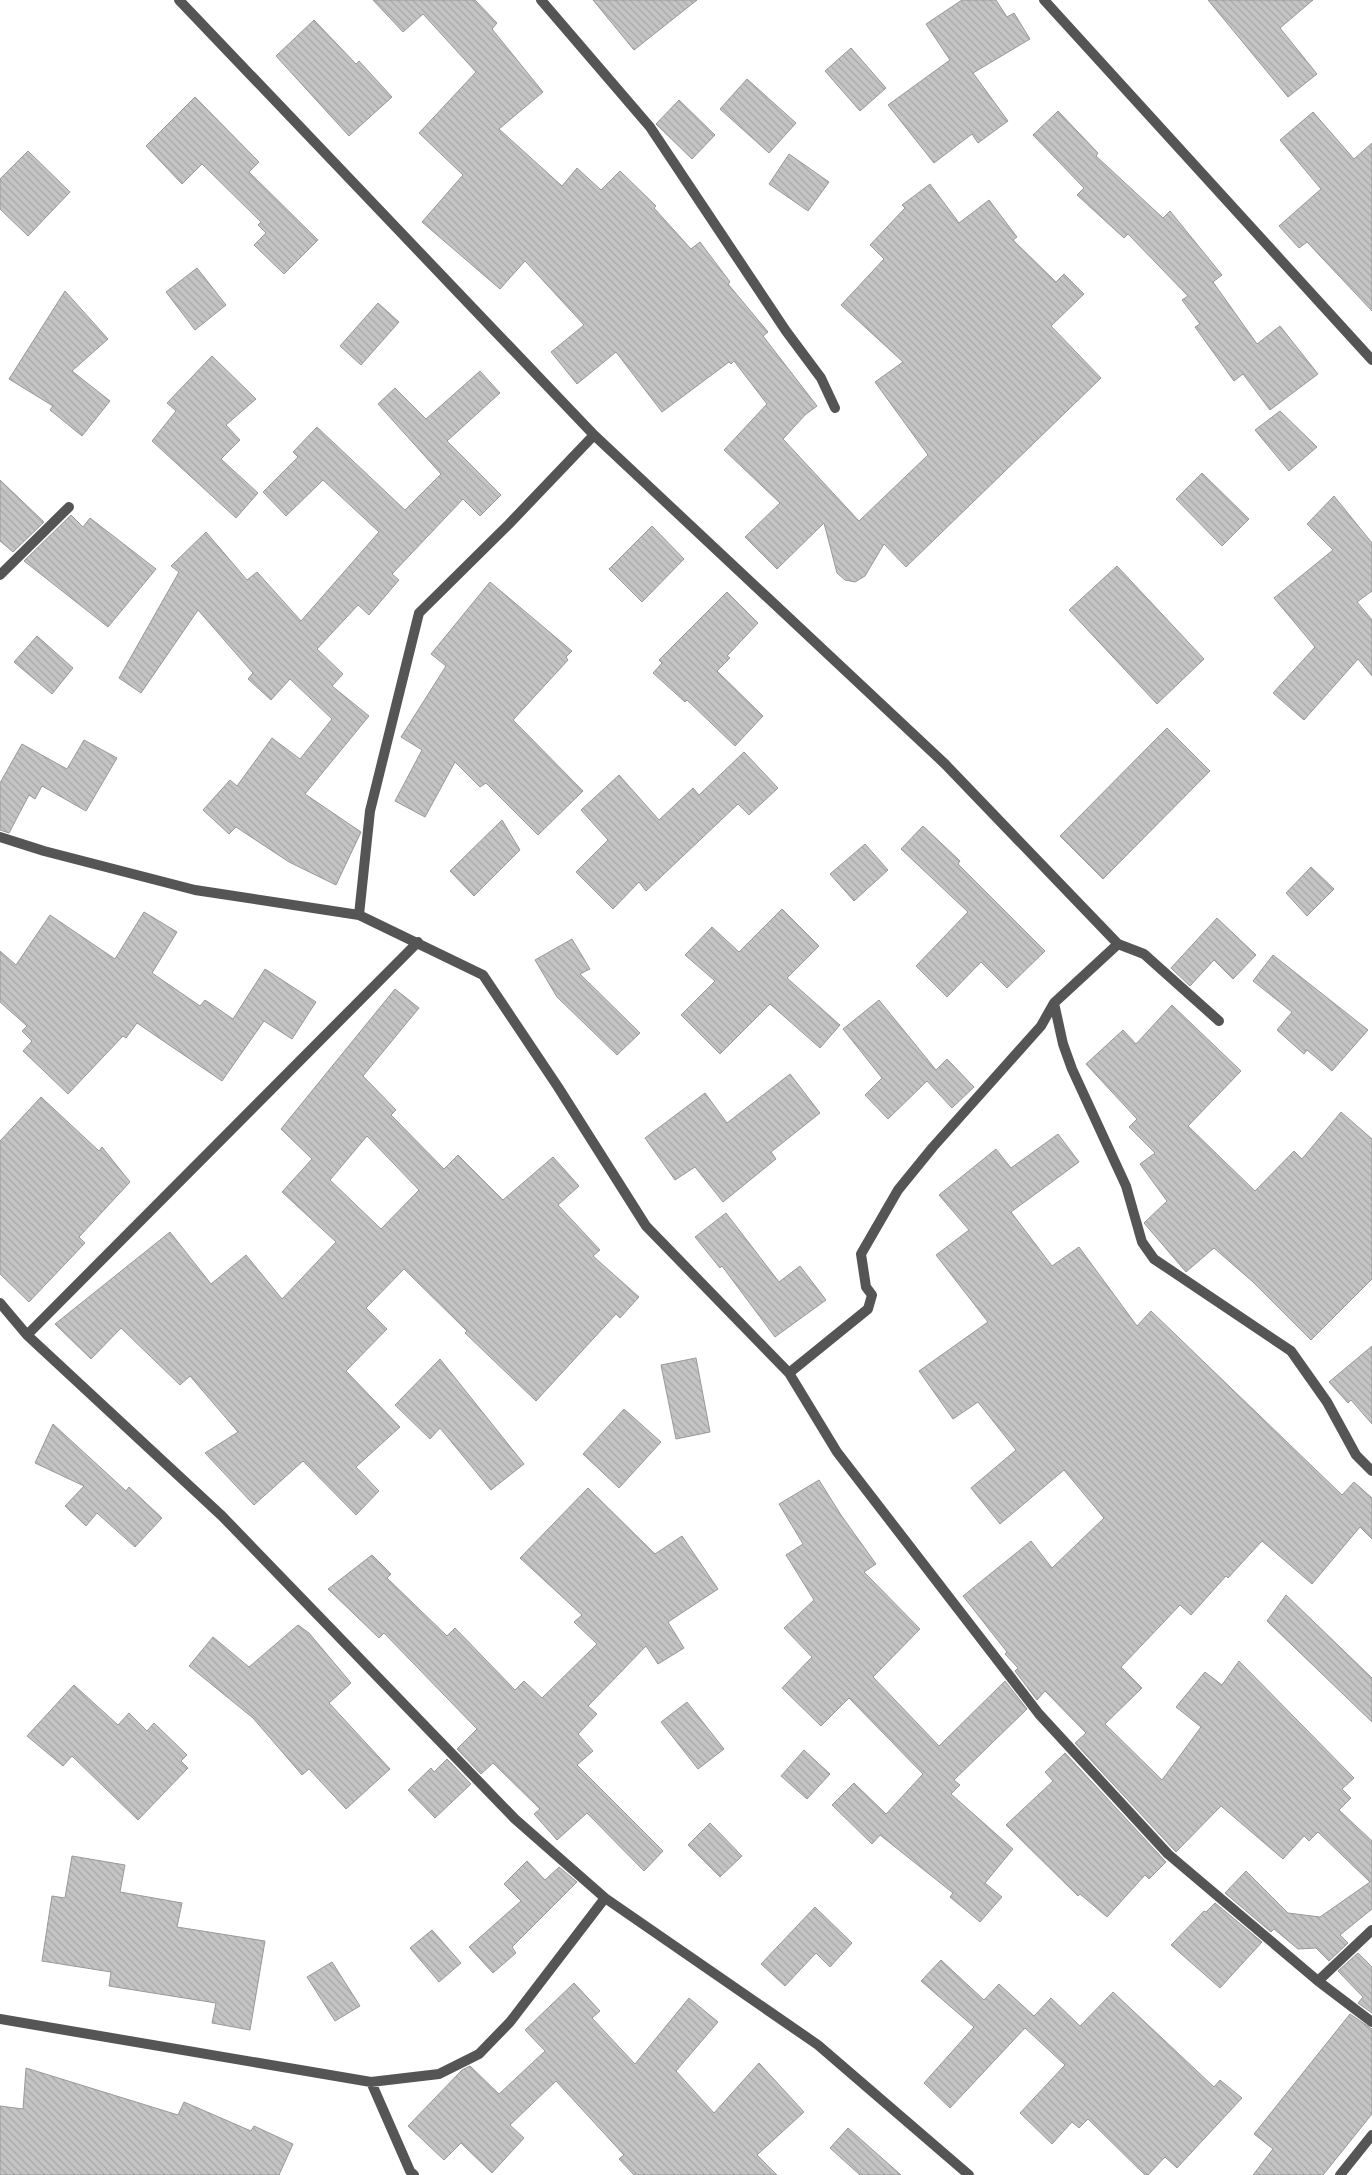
<svg xmlns="http://www.w3.org/2000/svg" width="1372" height="2175" viewBox="0 0 1372 2175" font-family="'Alegreya Sans',sans-serif">
<style>
.building{fill:url(#building-back-hatch);stroke:#999;fill-rule:evenodd}
.lines{fill:none;stroke-linecap:round;stroke-linejoin:round}
.minor{stroke:#555;stroke-width:10}
</style>
<defs>
<pattern id="building-back-hatch" width="6" height="6" patternUnits="userSpaceOnUse" patternTransform="scale(1.25)"><rect width="6" height="6" fill="#c4c4c4"/><path d="M-1 5l2 2M0 0l6 6M5-1l2 2" fill="none" stroke="#a7a7a7"/></pattern>
</defs>
<rect width="100%" height="100%" fill="#fff"/>
<path class="building" d="M 373,0 L 475,0 L 497,23 L 492,29 L 543,92 L 499,129 L 562,186 L 577,168 L 601,190 L 620,171 L 656,206 L 654,208 L 691,249 L 700,242 L 730,282 L 728,284 L 768,332 L 763,336 L 817,406 L 805,415 L 783,439 L 859,521 L 928,455 L 875,382 L 903,362 L 841,305 L 884,259 L 870,245 L 905,208 L 902,205 L 930,184 L 959,223 L 989,200 L 1017,237 L 1013,240 L 1056,282 L 1064,274 L 1084,294 L 1051,326 L 1101,378 L 906,567 L 884,544 L 865,576 L 855,582 L 845,580 L 837,573 L 824,523 L 777,569 L 745,537 L 780,503 L 724,450 L 767,404 L 734,361 L 731,364 L 729,362 L 662,412 L 616,352 L 577,384 L 551,352 L 584,325 L 525,261 L 500,289 L 422,222 L 463,175 L 419,133 L 476,72 L 423,14 L 403,32 Z
M 593,0 L 697,0 L 634,50 Z
M 962,0 L 996,0 L 1007,17 L 1014,13 L 1030,39 L 973,73 L 1008,121 L 978,143 L 972,134 L 934,163 L 888,105 L 950,60 L 926,24 Z
M 1208,0 L 1313,0 L 1280,28 L 1317,74 L 1288,97 Z
M 314,20 L 356,64 L 359,61 L 392,97 L 349,136 L 276,56 Z
M 851,48 L 886,88 L 860,111 L 825,71 Z
M 747,79 L 796,123 L 769,153 L 720,109 Z
M 195,97 L 259,162 L 249,172 L 318,240 L 284,274 L 254,245 L 266,233 L 258,225 L 261,222 L 202,164 L 182,184 L 146,146 Z
M 679,100 L 715,135 L 692,159 L 656,124 Z
M 1058,111 L 1098,153 L 1096,156 L 1163,218 L 1170,211 L 1222,275 L 1213,282 L 1257,344 L 1280,326 L 1318,374 L 1270,410 L 1243,374 L 1234,381 L 1195,327 L 1200,324 L 1182,300 L 1188,296 L 1128,234 L 1124,238 L 1077,195 L 1084,188 L 1033,135 Z
M 1313,112 L 1354,159 L 1372,143 L 1372,311 L 1307,242 L 1299,248 L 1279,226 L 1321,189 L 1280,140 Z
M 28,151 L 70,192 L 28,236 L 0,209 L 0,179 Z
M 789,154 L 829,182 L 808,211 L 769,184 Z
M 197,268 L 226,305 L 195,330 L 166,292 Z
M 65,291 L 108,339 L 72,371 L 110,401 L 82,436 L 50,410 L 53,406 L 9,379 Z
M 378,303 L 399,322 L 361,365 L 340,346 Z
M 212,356 L 256,399 L 226,425 L 240,440 L 221,459 L 258,493 L 236,518 L 152,441 L 176,411 L 167,403 Z
M 480,371 L 500,393 L 447,441 L 501,495 L 480,516 L 463,499 L 392,574 L 399,580 L 369,615 L 358,605 L 317,649 L 343,674 L 332,686 L 369,716 L 305,794 L 361,832 L 336,885 L 289,862 L 236,827 L 229,834 L 203,810 L 230,780 L 237,786 L 272,738 L 300,759 L 332,719 L 290,679 L 271,700 L 248,679 L 253,673 L 198,610 L 141,693 L 119,678 L 179,572 L 171,566 L 206,532 L 247,580 L 257,572 L 301,621 L 379,532 L 323,480 L 286,516 L 263,492 L 298,457 L 293,452 L 317,427 L 405,510 L 441,474 L 378,404 L 395,388 L 426,419 Z
M 1280,411 L 1317,447 L 1289,471 L 1255,430 Z
M 1202,473 L 1249,519 L 1222,546 L 1176,499 Z
M 0,480 L 44,522 L 13,552 L 0,541 Z
M 1334,496 L 1372,543 L 1372,591 L 1357,602 L 1372,620 L 1372,676 L 1358,659 L 1304,720 L 1273,693 L 1315,647 L 1274,598 L 1333,550 L 1307,524 Z
M 71,515 L 83,527 L 90,518 L 156,569 L 108,627 L 24,561 Z
M 652,526 L 684,559 L 642,602 L 609,569 Z
M 1117,566 L 1204,659 L 1157,704 L 1069,610 Z
M 490,582 L 572,651 L 566,657 L 568,660 L 513,720 L 583,791 L 538,835 L 486,783 L 480,787 L 455,762 L 425,817 L 395,801 L 422,750 L 401,737 L 446,666 L 431,654 Z
M 727,592 L 758,623 L 727,656 L 730,658 L 717,671 L 763,716 L 735,746 L 687,700 L 685,702 L 653,673 L 662,663 L 659,660 Z
M 37,636 L 73,668 L 52,694 L 14,662 Z
M 1167,728 L 1210,771 L 1103,879 L 1060,836 Z
M 84,740 L 117,758 L 86,811 L 42,786 L 35,799 L 29,795 L 9,833 L 0,830 L 0,783 L 22,744 L 67,769 Z
M 744,752 L 778,788 L 749,815 L 738,804 L 646,891 L 639,882 L 613,909 L 576,872 L 608,840 L 581,810 L 619,775 L 659,820 L 693,788 L 699,795 Z
M 502,820 L 520,850 L 474,896 L 450,871 Z
M 923,826 L 960,861 L 958,864 L 1045,951 L 1007,988 L 981,962 L 947,997 L 916,966 L 968,912 L 901,849 Z
M 865,844 L 888,870 L 854,901 L 830,874 Z
M 1311,867 L 1334,889 L 1307,916 L 1286,893 Z
M 782,909 L 819,946 L 787,978 L 840,1025 L 820,1048 L 770,1004 L 720,1054 L 681,1015 L 715,981 L 685,955 L 712,927 L 739,952 Z
M 144,912 L 177,932 L 152,973 L 200,1006 L 205,1000 L 233,1019 L 265,969 L 316,1002 L 292,1039 L 264,1021 L 222,1081 L 137,1023 L 126,1038 L 123,1036 L 68,1094 L 23,1051 L 32,1041 L 22,1031 L 27,1026 L 0,1002 L 0,951 L 16,965 L 50,915 L 115,959 Z
M 1217,918 L 1256,955 L 1233,979 L 1214,960 L 1190,986 L 1171,968 Z
M 572,939 L 590,969 L 580,974 L 640,1033 L 617,1055 L 557,997 L 535,960 Z
M 1273,955 L 1368,1030 L 1332,1071 L 1307,1050 L 1304,1054 L 1277,1030 L 1292,1012 L 1253,981 Z
M 395,989 L 419,1008 L 363,1076 L 396,1110 L 391,1115 L 444,1169 L 458,1155 L 503,1200 L 553,1157 L 579,1186 L 558,1205 L 600,1250 L 593,1256 L 639,1297 L 620,1318 L 616,1314 L 536,1401 L 465,1333 L 467,1331 L 404,1269 L 366,1308 L 387,1329 L 346,1371 L 400,1427 L 356,1467 L 379,1491 L 356,1515 L 303,1461 L 254,1505 L 205,1453 L 238,1432 L 190,1376 L 180,1385 L 121,1328 L 91,1359 L 55,1324 L 170,1232 L 211,1284 L 246,1255 L 282,1299 L 336,1242 L 282,1192 L 312,1159 L 281,1129 ZM 367,1136 L 419,1190 L 381,1229 L 330,1180 Z
M 879,1000 L 936,1070 L 947,1059 L 974,1087 L 952,1108 L 927,1081 L 888,1119 L 865,1095 L 882,1078 L 843,1029 Z
M 1172,1005 L 1241,1071 L 1188,1126 L 1255,1191 L 1294,1151 L 1302,1159 L 1341,1112 L 1372,1139 L 1372,1279 L 1311,1340 L 1253,1282 L 1214,1248 L 1186,1272 L 1144,1223 L 1167,1201 L 1140,1164 L 1155,1153 L 1129,1127 L 1137,1119 L 1086,1064 L 1123,1030 L 1136,1044 Z
M 790,1074 L 820,1113 L 771,1152 L 776,1159 L 723,1202 L 695,1167 L 675,1180 L 645,1138 L 705,1093 L 727,1123 Z
M 41,1097 L 99,1151 L 102,1147 L 130,1182 L 79,1237 L 85,1243 L 29,1302 L 0,1274 L 0,1141 Z
M 1058,1134 L 1079,1162 L 1011,1212 L 1052,1266 L 1079,1247 L 1137,1326 L 1151,1311 L 1342,1495 L 1354,1482 L 1372,1498 L 1372,1539 L 1360,1527 L 1312,1584 L 1262,1541 L 1228,1578 L 1226,1576 L 1191,1615 L 1180,1605 L 1121,1667 L 1142,1688 L 1105,1724 L 1162,1780 L 1201,1727 L 1176,1707 L 1205,1672 L 1222,1685 L 1239,1661 L 1354,1778 L 1342,1789 L 1351,1798 L 1339,1810 L 1372,1841 L 1372,1909 L 1340,1935 L 1348,1943 L 1329,1961 L 1316,1948 L 1298,1949 L 1274,1929 L 1271,1932 L 1225,1893 L 1246,1871 L 1288,1913 L 1320,1917 L 1370,1882 L 1318,1832 L 1309,1841 L 1304,1836 L 1283,1859 L 1221,1806 L 1176,1852 L 1075,1743 L 1086,1733 L 1045,1691 L 1037,1700 L 1015,1671 L 1018,1668 L 1005,1654 L 1007,1652 L 963,1596 L 1031,1541 L 1052,1568 L 1104,1518 L 1064,1470 L 1000,1524 L 971,1488 L 1016,1450 L 978,1402 L 953,1419 L 919,1371 L 988,1322 L 936,1255 L 969,1230 L 939,1195 L 996,1149 L 1011,1168 Z
M 726,1213 L 779,1282 L 800,1266 L 826,1300 L 775,1337 L 722,1266 L 720,1268 L 695,1237 Z
M 1372,1346 L 1372,1424 L 1351,1400 L 1348,1403 L 1329,1382 Z
M 696,1358 L 710,1432 L 676,1439 L 661,1365 Z
M 440,1359 L 524,1464 L 491,1490 L 440,1428 L 430,1439 L 395,1405 Z
M 624,1409 L 661,1442 L 619,1488 L 583,1454 Z
M 53,1424 L 126,1491 L 129,1487 L 162,1518 L 135,1547 L 97,1513 L 86,1526 L 65,1506 L 84,1486 L 35,1463 Z
M 819,1480 L 841,1515 L 876,1564 L 864,1572 L 920,1629 L 873,1677 L 939,1746 L 1005,1681 L 1027,1709 L 954,1780 L 960,1785 L 951,1794 L 1013,1849 L 985,1883 L 1002,1897 L 980,1922 L 950,1897 L 953,1893 L 880,1835 L 872,1844 L 832,1805 L 854,1783 L 886,1814 L 923,1774 L 849,1698 L 821,1726 L 782,1688 L 812,1657 L 784,1628 L 814,1600 L 786,1555 L 803,1544 L 779,1504 Z
M 588,1488 L 655,1554 L 682,1536 L 718,1589 L 668,1622 L 684,1648 L 658,1664 L 646,1646 L 588,1706 L 597,1714 L 578,1734 L 593,1751 L 577,1765 L 663,1851 L 644,1871 L 587,1813 L 557,1840 L 534,1814 L 540,1809 L 493,1763 L 481,1774 L 457,1749 L 477,1729 L 384,1633 L 379,1638 L 328,1589 L 372,1555 L 391,1574 L 387,1578 L 447,1636 L 455,1628 L 515,1690 L 524,1681 L 542,1698 L 597,1644 L 574,1622 L 582,1615 L 520,1558 Z
M 1286,1595 L 1372,1678 L 1372,1722 L 1267,1621 Z
M 298,1625 L 309,1633 L 351,1683 L 329,1703 L 390,1769 L 346,1809 L 309,1769 L 302,1775 L 253,1718 L 189,1666 L 213,1637 L 249,1667 Z
M 74,1685 L 118,1725 L 129,1713 L 147,1731 L 154,1723 L 187,1755 L 181,1761 L 188,1768 L 138,1820 L 72,1756 L 63,1766 L 27,1736 Z
M 687,1702 L 724,1749 L 698,1769 L 661,1722 Z
M 804,1750 L 830,1774 L 807,1799 L 781,1776 Z
M 1065,1753 L 1166,1862 L 1149,1879 L 1145,1875 L 1107,1917 L 1080,1894 L 1078,1896 L 1006,1825 L 1053,1781 L 1045,1772 Z
M 447,1759 L 471,1784 L 435,1818 L 408,1790 L 431,1768 L 434,1772 Z
M 710,1823 L 742,1856 L 720,1877 L 688,1845 Z
M 72,1856 L 125,1865 L 120,1892 L 182,1903 L 177,1927 L 265,1941 L 250,2030 L 212,2023 L 216,2003 L 109,1986 L 111,1972 L 42,1961 L 52,1896 L 65,1898 Z
M 527,1861 L 545,1880 L 559,1867 L 577,1882 L 512,1947 L 516,1953 L 493,1973 L 469,1947 L 521,1901 L 504,1884 Z
M 1215,1903 L 1262,1942 L 1220,1988 L 1171,1945 L 1204,1911 L 1206,1912 Z
M 815,1907 L 852,1943 L 830,1967 L 816,1953 L 785,1986 L 761,1964 Z
M 432,1930 L 461,1963 L 439,1982 L 410,1948 Z
M 1358,1953 L 1372,1967 L 1372,2013 L 1358,2003 L 1363,1997 L 1338,1971 Z
M 941,1960 L 984,2000 L 999,1984 L 1034,2016 L 1051,1998 L 1080,2026 L 1113,1992 L 1214,2087 L 1220,2080 L 1242,2098 L 1177,2168 L 1165,2157 L 1148,2175 L 1145,2175 L 1088,2119 L 1079,2128 L 1072,2122 L 1052,2144 L 1020,2113 L 1065,2065 L 1025,2028 L 950,2108 L 924,2083 L 974,2027 L 921,1981 Z
M 332,1962 L 360,2006 L 335,2021 L 307,1977 Z
M 574,1983 L 600,2011 L 592,2018 L 635,2064 L 689,1998 L 718,2022 L 676,2071 L 714,2113 L 759,2063 L 804,2112 L 757,2155 L 777,2175 L 634,2175 L 619,2159 L 624,2155 L 556,2081 L 510,2125 L 524,2138 L 492,2173 L 461,2143 L 444,2160 L 408,2126 L 462,2070 L 470,2066 L 499,2094 L 545,2051 L 525,2030 Z
M 1350,2014 L 1372,2029 L 1372,2114 L 1323,2175 L 1253,2175 L 1273,2149 L 1254,2134 Z
M 26,2068 L 178,2115 L 184,2102 L 251,2131 L 254,2126 L 293,2144 L 279,2175 L 0,2175 L 0,2106 L 23,2109 Z
M 848,2128 L 901,2175 L 860,2175 L 830,2148 Z"/>
<g class="lines">
<path class="minor" d="M 179,0 L 594,435 L 945,764 L 1118,944 L 1144,954 L 1219,1021
M 541,0 L 650,127 L 786,331 L 821,378 L 835,408
M 1044,0 L 1372,360
M 0,575 L 69,507
M 0,837 L 44,851 L 195,890 L 359,915 L 483,975 L 558,1087 L 646,1226 L 789,1373 L 837,1452 L 1039,1714 L 1168,1854 L 1318,1981 L 1372,2022
M 359,915 L 370,811 L 419,613 L 509,524 L 594,435
M 1118,944 L 1054,1003 L 1063,1044 L 1072,1069 L 1126,1186 L 1142,1242 L 1154,1259 L 1291,1351 L 1327,1402 L 1356,1455 L 1372,1471
M 0,1303 L 27,1335 L 222,1516 L 515,1819 L 605,1898 L 818,2045 L 969,2175
M 27,1335 L 418,942
M 789,1373 L 868,1309 L 872,1295 L 866,1287 L 861,1254 L 898,1190 L 933,1147 L 1041,1026 L 1054,1003
M 1318,1981 L 1372,1930
M 0,2019 L 371,2082 L 439,2074 L 479,2054 L 510,2022 L 605,1898
M 371,2082 L 410,2171 L 414,2175
M 1340,2175 L 1372,2135"/>
</g>
</svg>
